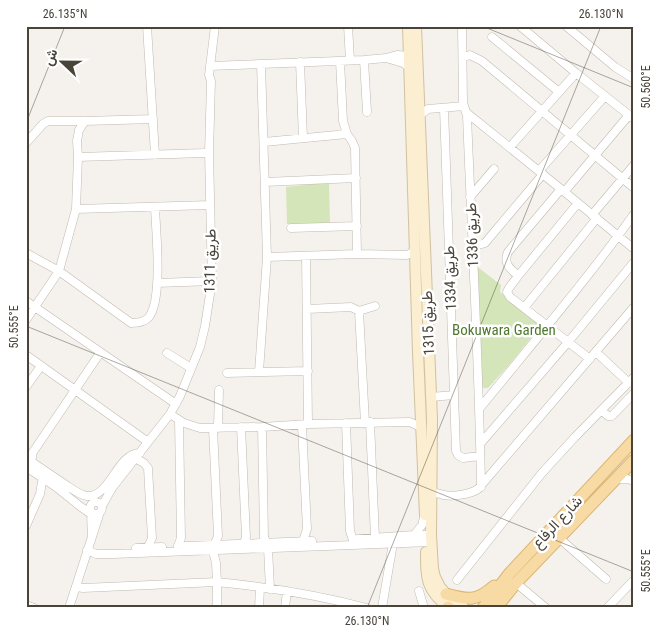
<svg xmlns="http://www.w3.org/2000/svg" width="660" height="634" viewBox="0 0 660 634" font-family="'Roboto Condensed',Vazirmatn,sans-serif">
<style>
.green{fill:#d4e5b9}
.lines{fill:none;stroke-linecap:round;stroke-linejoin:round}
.street-casing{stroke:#c0b9b0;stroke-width:9}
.secondary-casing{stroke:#d1c1a0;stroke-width:12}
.primary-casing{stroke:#dbb674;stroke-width:13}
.street{stroke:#fff;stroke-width:8}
.secondary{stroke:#fbeed1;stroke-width:10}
.primary{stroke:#f7daa4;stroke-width:11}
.ticks{fill:none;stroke:#49433a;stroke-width:1;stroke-opacity:0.45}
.labels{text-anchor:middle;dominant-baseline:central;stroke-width:5;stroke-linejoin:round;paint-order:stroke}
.street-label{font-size:15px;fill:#49433a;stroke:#fff}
.park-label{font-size:15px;fill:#507831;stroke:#fff}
.neatline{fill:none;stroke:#49433a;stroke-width:2}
.ticks-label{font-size:12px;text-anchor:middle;fill:#49433a}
</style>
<rect width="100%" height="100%" fill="#f5f2ed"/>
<path class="green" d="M 329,182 L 330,224 L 287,224 L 286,187 Z
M 475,265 L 501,285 L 500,292 L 542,326 L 530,339 L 509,365 L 488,388 L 483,388 L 480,387 Z"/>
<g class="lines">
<defs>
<path id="street" d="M 147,26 L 155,155
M 348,26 L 350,60
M 462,26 L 463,102 L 467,116 C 472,239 479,363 481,487
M 520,26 L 576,73 L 634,119
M 566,26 L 615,67 L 634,79
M 492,37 L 559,92
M 464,57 L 470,55 L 482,61 L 634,188
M 386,58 L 403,63 L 409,67
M 364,60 L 367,112
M 340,61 L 343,121 L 347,134 L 352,141 L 355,148 L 357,254
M 300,62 L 303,138
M 210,66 L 364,60 L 386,58 L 397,55 L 409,56
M 444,108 L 456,451 L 458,455 L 463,458 L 480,456
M 467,113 L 561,189 L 634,249
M 420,115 L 428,109 L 464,106
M 264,142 L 347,134
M 26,143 L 43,124 L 48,121 L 85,121 L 153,119
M 510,147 L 576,73
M 78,157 L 205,153
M 539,171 L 605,96
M 265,182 L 356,178
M 565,191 L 629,115
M 470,197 L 494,169
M 578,203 L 518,276 L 509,288 L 507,292 L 510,297 L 590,359
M 76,209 L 210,205
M 592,215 L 634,165
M 291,228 L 357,226
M 472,247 L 485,243 L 543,174
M 26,253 L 59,271 L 131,323 C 138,323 145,322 149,317 C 163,299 156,231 155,208
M 306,256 L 308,424
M 267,257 L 357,254 L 407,255 L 415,251
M 518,276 C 510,268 503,264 508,252 L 561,189
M 157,283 L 212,281
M 26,301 L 176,404
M 524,308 L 597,218
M 307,309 L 351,307 L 359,311 L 365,423
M 359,311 L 375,306
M 26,320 L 59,271 L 76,209 L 78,157 L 77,141 L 79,130 L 85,121
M 596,352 L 629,383
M 167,353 L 191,368
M 26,355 L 148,442
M 259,372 L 267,257 L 261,64
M 227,373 L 308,371
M 26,387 L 41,366
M 431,397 L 454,395
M 480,408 C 532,344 586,281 634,214
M 602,411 L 608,416 L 612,416 L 634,393
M 170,414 L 184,423 L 200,428 L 262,427 L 308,424 L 410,422 L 422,428
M 370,422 L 375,538
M 346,423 L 350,531 L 353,540
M 302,425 L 307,529 L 303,541
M 241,427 L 246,537 L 244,543
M 262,427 L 264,537 L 266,542
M 213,428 L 218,536 L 215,543 L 214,555 L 216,563 L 217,582 L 217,608
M 218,428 L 219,390
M 480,444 L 569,341 L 634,262
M 135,458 L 144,463 L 148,468 L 152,538 L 148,547
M 29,460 L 66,485 L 69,488
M 31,462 L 33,452 L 100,353
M 26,467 L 56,487 L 81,507 L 91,514 L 92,537
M 616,479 L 627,479 L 634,481
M 66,485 C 72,489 80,495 87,496 C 110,498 117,453 140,453
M 432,494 C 438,492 439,494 444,495 C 453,497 471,494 478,489 L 634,307
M90 508a6 6 0 1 1 12 0a6 6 0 1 1-12 0Z
M 102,506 L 112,488 L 170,414 L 180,396 L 200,347 L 205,326 L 212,281 L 209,153 L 211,81 L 209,75 L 215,26
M 26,526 L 40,494 L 42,482
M 414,535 L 422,525 L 425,514
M 559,538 L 606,579
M 358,539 L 414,535 L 431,535
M 178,546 L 181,538 L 179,420
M 186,546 L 312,541
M 136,548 L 162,547
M 268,548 L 270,589
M 87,550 L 96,554 L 113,554 L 431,542
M 457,580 L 542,473 L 575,437 L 634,377
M 516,583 L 546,608
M 77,587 L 83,588 L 217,582 C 267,587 318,595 367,608
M 419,591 L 424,608
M 26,605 L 34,608
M 69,608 L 100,512
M 259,608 L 260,588
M 285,608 L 287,591
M 382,608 L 393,543
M 607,608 L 634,580"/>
<path id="secondary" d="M 408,26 L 418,352 L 425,515
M 416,26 L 432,419 L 431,535 L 433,569 L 435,577 L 440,587 L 446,594 L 464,608
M 426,552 C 426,579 426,590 449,608"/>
<path id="primary" d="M 446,594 C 468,600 476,602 494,586
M 448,607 L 449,608
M 483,608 L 509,574 L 634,440
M 496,608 L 516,583 L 634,460"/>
</defs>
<use href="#street" class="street-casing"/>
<use href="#secondary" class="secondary-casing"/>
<use href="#primary" class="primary-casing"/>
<use href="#street" class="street"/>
<use href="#secondary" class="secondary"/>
<use href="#primary" class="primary"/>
</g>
<path class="ticks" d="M 482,26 L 634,88M 26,123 L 65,26M 26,326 L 634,572M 367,608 L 601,26"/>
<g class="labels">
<g class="street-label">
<text transform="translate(472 235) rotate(-92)">طريق 1336</text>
<text transform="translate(210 261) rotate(-89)">طريق 1311</text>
<text transform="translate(450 278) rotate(-92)">طريق 1334</text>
<text transform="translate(428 323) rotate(-92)">طريق 1315</text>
<text transform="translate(557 522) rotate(-47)">شارع الرفاع</text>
</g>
<g class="park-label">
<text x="504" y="330">Bokuwara Garden</text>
</g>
</g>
<rect width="660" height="634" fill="none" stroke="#ffffff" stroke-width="55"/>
<g transform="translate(62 62) rotate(292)" stroke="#ffffff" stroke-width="4" paint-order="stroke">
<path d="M0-4L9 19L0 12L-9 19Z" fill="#49433a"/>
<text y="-8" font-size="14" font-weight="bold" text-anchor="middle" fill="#49433a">ش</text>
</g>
<rect x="28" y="28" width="604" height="578" class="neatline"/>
<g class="ticks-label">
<text x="65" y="18">26.135°N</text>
<text x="601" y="18">26.130°N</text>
<text transform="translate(646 87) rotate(-90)" y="4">50.560°E</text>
<text transform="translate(14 327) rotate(-90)" y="4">50.555°E</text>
<text transform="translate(646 571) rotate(-90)" y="4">50.555°E</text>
<text x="367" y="625">26.130°N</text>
</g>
</svg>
